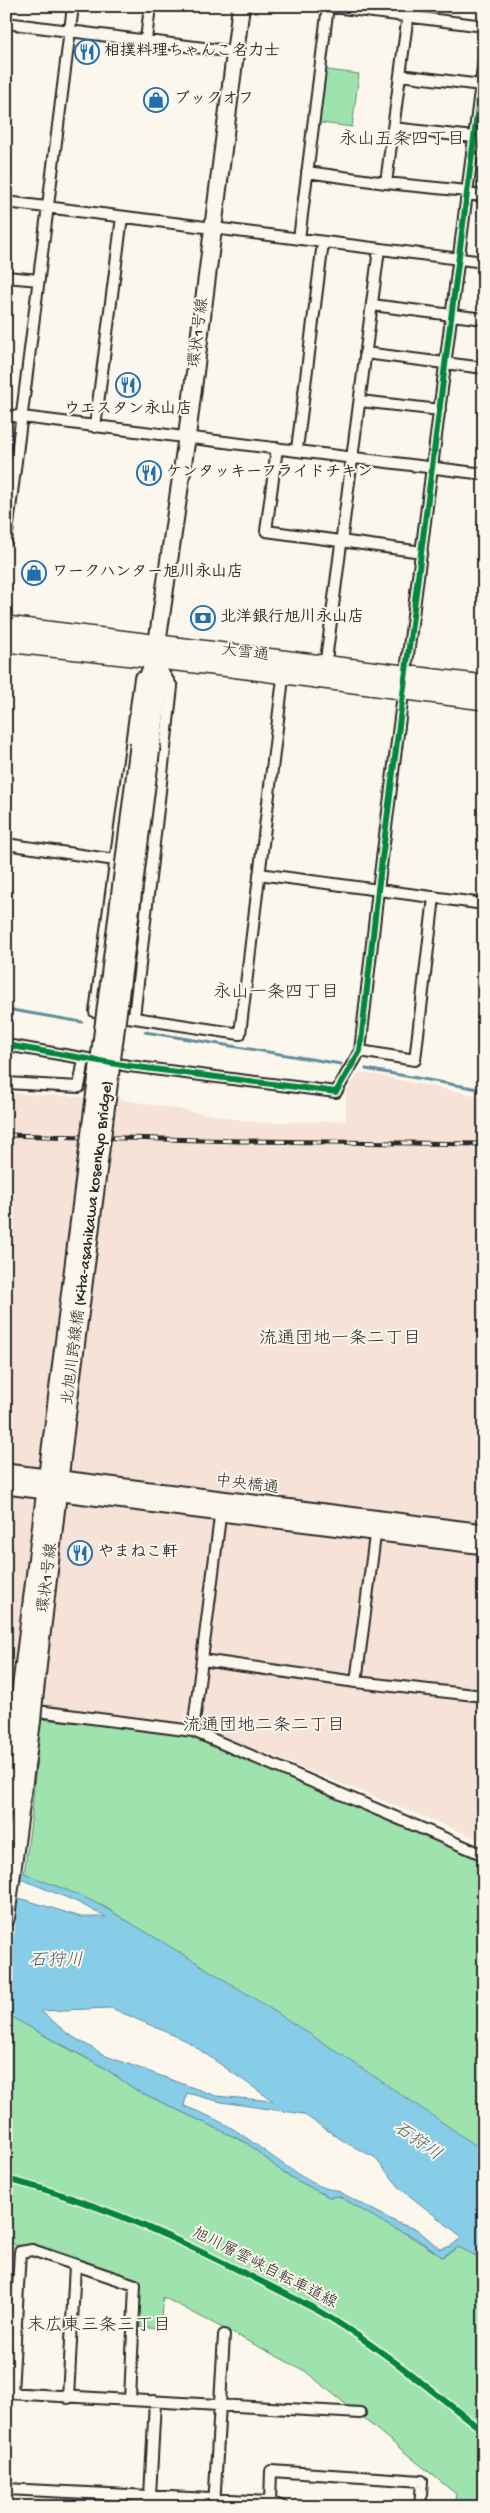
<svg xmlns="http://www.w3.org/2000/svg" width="490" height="2513" viewBox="0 0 490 2513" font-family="'Gochi Hand','Klee One',sans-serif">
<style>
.built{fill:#f6e2d6}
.green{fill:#9ee2ad;stroke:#64866c}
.water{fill:#87cde8;stroke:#628c9c;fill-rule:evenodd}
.pier{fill:#fbf7ec}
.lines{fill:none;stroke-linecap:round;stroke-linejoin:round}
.stream{stroke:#628c9c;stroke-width:3}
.street-casing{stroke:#2b2b2b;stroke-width:14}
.secondary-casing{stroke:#2b2b2b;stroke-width:19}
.primary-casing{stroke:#2b2b2b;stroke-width:20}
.highway-casing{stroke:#2b2b2b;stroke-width:22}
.street{stroke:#fbf7ec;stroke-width:10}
.secondary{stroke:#fbf7ec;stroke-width:15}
.primary{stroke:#fbf7ec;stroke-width:16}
.highway{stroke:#fbf7ec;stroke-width:19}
.rail-casing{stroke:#2b2b2b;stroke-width:5}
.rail{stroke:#fbf7ec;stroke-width:3;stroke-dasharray:9;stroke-linecap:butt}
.primary-bridge-casing{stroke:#2b2b2b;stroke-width:20;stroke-linecap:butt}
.primary-bridge{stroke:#fbf7ec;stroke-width:16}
.cycleway-casing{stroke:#fbf7ec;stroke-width:9}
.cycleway{stroke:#00873e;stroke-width:6}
.labels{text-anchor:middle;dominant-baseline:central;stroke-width:4;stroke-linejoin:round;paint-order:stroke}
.poi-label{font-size:16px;font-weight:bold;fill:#2b2b2b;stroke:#fbf7ec;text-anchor:start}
.street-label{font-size:16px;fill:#2b2b2b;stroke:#fbf7ec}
.neighbourhood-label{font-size:18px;fill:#2b2b2b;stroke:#fbf7ec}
.water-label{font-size:18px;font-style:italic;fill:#475c64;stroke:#fbf7ec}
</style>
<rect width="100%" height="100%" fill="#fbf7ec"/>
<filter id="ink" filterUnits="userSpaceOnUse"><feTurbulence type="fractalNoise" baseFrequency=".02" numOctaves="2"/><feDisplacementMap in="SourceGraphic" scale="10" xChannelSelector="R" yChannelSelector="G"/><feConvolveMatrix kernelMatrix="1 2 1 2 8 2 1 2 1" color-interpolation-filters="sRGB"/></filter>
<g filter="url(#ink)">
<path class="built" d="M 360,1072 L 484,1097 L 484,1841 L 198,1726 L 6,1701 L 6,1093 L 118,1099 L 259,1123 L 346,1121 L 346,1092 Z"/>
<path class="green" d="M 320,69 L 359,74 L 352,127 L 314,122 Z
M 40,1719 L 195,1735 L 484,1859 L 484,2151 L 105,1907 L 24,1874 L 31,1821 Z
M 10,2015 L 52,2040 L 103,2067 L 136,2090 L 247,2143 L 285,2174 L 329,2197 L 339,2196 C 373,2217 409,2233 442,2257 L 459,2247 L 484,2260 L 484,2507 L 454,2507 L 456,2494 L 305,2371 L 163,2297 L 160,2329 L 136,2327 L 137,2283 L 6,2242 L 6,2027 Z"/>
<path class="water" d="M 6,1864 C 38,1882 75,1890 107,1909 C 236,1984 361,2066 484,2151 L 484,2260 L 459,2247 L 442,2257 L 414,2237 L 389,2226 L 339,2196 L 329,2197 L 285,2174 L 247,2143 L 136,2090 L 103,2067 L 6,2014 L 6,1894 L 81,1917 L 106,1917 L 75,1901 L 6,1873 ZM 111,2008 L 187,2041 L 273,2101 L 216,2096 L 106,2056 L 68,2034 L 41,2011 ZM 187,2093 L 221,2102 L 303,2114 L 348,2144 L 374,2157 L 401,2189 L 462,2237 L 451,2246 L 440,2249 L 418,2230 L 398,2223 L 336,2190 C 310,2190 256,2142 230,2127 C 216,2119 200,2112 184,2106 Z"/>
<path class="pier" d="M 6,1891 L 19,1895 L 6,1996 Z"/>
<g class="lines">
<path class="stream" d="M 6,1009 L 82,1022
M 145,1032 L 341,1064
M 366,1069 L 484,1090"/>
<defs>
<path id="street" d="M 326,6 L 484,26
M 6,23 L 235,52
M 146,40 L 150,6
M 400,75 L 481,85
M 393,128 L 474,137
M 307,172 L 386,183 L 467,191
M 386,183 L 409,6
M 467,194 L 484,196
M 6,202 L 484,262
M 299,239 L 328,6
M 6,277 L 39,280
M 372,305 L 484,319
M 365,353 L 484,368
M 360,401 L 440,410
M 6,415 L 484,474
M 95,427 L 122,217
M 277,448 L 266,531 L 422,552
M 297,449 L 323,242
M 6,541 L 73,6
M 325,668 L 379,249
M 140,678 L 95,1012 L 240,1034 L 284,670
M 6,844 L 115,860
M 259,874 L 484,904
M 134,1017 L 172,687 L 161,669
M 6,1045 L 129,1066 L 336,1092 L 360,1051 L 378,890 L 484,60
M 360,1051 L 415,1060 L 434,897
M 6,1083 L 79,1087 L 84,1059
M 202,1660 L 356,1682 L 484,1696
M 356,1682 L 376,1528
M 6,1707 L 193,1731 L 484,1855
M 193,1731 L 221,1509
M 7,2393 L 360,2413
M 12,2393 L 20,2252 L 32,2250 L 135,2285 L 130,2400
M 68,2398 L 75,2265
M 6,2489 L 270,2502 L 283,2507
M 150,2496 L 155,2401
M 270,2502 L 271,2471 L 422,2481 L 420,2507
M 214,2507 L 224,2335"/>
<path id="secondary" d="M 6,1472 L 484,1532
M 6,1486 L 484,1546"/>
<path id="primary" d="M 139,743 L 146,682 L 155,658 L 187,436 L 241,6
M 152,743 L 160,684 L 155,658
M 20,1696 L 55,1413
M 34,1700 L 67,1415
M 6,1805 L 17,1719
M 6,1918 L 32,1721"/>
<path id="highway" d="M 6,626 L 484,685
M 6,642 L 231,667 L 484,700"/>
</defs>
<use href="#street" class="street-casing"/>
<use href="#secondary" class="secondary-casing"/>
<use href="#primary" class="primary-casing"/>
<use href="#highway" class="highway-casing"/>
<use href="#street" class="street"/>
<use href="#secondary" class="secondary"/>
<use href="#primary" class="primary"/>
<use href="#highway" class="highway"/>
<defs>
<path id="rail" d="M 6,1135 L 241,1141 L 484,1144"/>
</defs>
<use href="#rail" class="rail-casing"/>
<use href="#rail" class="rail"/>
<defs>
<path id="primary-bridge" d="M 55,1413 L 139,743
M 67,1415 L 152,743
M 17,1719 L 20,1696
M 32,1721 L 34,1700"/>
</defs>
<use href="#primary-bridge" class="primary-bridge-casing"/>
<use href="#primary-bridge" class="primary-bridge"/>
<defs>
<path id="cycleway" d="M 6,1045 L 129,1066 L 336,1092 L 360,1051 L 378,890 L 484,60
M 6,2179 C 117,2206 216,2258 317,2310 C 376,2344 430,2389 484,2432"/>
</defs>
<use href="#cycleway" class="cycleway-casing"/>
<use href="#cycleway" class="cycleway"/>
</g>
</g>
<defs>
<symbol id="restaurant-ring" viewBox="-11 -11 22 22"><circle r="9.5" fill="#fbf7ec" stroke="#1f6fb2" stroke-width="1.5"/><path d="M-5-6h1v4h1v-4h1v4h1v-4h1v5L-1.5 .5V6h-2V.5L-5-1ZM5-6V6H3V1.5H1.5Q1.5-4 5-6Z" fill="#1f6fb2"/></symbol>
<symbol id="shop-ring" viewBox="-11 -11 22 22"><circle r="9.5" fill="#fbf7ec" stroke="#1f6fb2" stroke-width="1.5"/><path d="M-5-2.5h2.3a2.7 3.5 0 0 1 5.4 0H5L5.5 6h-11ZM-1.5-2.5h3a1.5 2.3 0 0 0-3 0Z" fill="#1f6fb2"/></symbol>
<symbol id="bank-ring" viewBox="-11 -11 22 22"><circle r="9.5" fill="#fbf7ec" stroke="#1f6fb2" stroke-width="1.5"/><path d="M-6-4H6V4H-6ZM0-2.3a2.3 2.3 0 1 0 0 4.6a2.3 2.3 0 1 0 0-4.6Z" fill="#1f6fb2"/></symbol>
</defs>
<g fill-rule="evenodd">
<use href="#restaurant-ring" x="73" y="38" width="28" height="28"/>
<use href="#shop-ring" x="142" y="86" width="28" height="28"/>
<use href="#restaurant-ring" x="114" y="371" width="28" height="28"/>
<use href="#restaurant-ring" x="135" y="459" width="28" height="28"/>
<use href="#shop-ring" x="20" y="559" width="28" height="28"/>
<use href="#bank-ring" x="189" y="604" width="28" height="28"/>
<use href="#restaurant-ring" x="66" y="1539" width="28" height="28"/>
</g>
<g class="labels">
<g class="poi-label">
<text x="104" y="52">相撲料理ちゃんこ名力士</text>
<text x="174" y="100">ブックオフ</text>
<text x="128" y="410" text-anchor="middle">ウエスタン永山店</text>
<text x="166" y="473">ケンタッキーフライドチキン</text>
<text x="52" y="573">ワークハンター旭川永山店</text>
<text x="220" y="618">北洋銀行旭川永山店</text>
<text x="98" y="1553">やまねこ軒</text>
</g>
<g class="street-label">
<text transform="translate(200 333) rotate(-83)">環状1号線</text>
<text transform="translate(245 654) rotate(7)">大雪通</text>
<text transform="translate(89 1243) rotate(-83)">北旭川跨線橋 (Kita-asahikawa kosenkyo Bridge)</text>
<text transform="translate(247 1486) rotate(7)">中央橋通</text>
<text transform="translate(49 1578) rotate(-83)">環状1号線</text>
<text transform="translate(264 2269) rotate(27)">旭川層雲峡自転車道線</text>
</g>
<g class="neighbourhood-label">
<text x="402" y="140">永山五条四丁目</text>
<text x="276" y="993">永山一条四丁目</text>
<text x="340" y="1339">流通団地一条二丁目</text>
<text x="264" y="1726">流通団地二条二丁目</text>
<text x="99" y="2326">末広東三条三丁目</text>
</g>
<g class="water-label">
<text x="56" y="1961">石狩川</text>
<text transform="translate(417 2142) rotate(35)">石狩川</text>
</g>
</g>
<rect width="490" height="2513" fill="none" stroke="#fbf7ec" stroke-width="25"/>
<rect x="12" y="12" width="465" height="2488" fill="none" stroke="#2b2b2b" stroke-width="2" filter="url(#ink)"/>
</svg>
